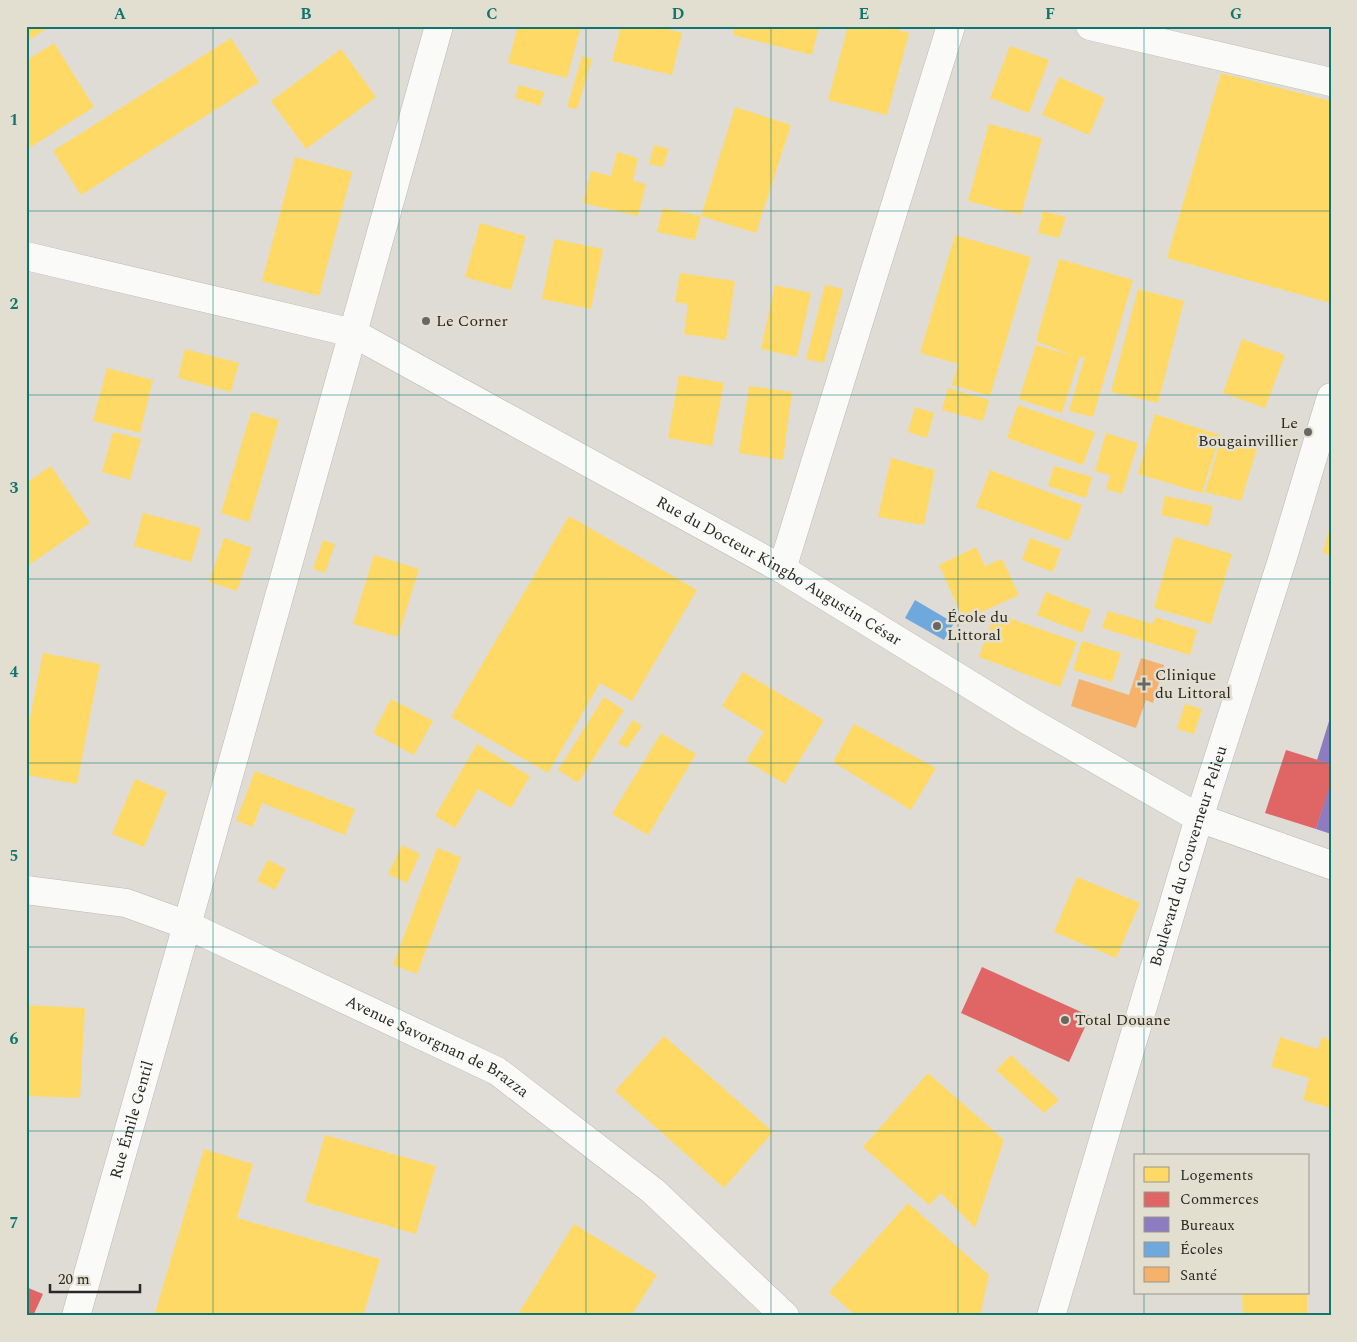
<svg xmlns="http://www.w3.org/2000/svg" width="1357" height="1342" viewBox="0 0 1357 1342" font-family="Spectral,serif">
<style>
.homes{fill:#ffd966}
.shops{fill:#e06666}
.offices{fill:#8e7cc3}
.schools{fill:#6fa8dc}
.health{fill:#f6b26b}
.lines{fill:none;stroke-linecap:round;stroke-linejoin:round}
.street-casing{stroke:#bbb9b4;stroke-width:29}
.secondary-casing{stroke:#bbb9b4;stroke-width:29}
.street{stroke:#fafaf9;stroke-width:28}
.secondary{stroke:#fafaf9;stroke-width:28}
.grid{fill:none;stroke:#0f766e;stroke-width:1;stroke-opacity:0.55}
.poi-dot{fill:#696761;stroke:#e2dfd1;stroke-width:2}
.labels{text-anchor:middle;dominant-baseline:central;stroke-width:5;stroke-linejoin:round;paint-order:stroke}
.poi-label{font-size:16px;fill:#2a2823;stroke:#e2dfd1;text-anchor:start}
.street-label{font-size:16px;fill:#2a2823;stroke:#e2dfd1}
.neatline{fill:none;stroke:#0f766e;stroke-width:2}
.grid-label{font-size:16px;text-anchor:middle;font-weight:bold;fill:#0f766e}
</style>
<rect width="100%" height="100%" fill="#dedcd5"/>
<path class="homes" d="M 26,26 L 51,26 L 26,42 Z
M 518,26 L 581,26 L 567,78 L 508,63 Z
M 621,26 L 671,26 L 670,30 L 682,33 L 672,75 L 612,61 Z
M 735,26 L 819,26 L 812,55 L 733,35 Z
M 848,26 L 885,26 L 909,33 L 887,115 L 828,100 Z
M 231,38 L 259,82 L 81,195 L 53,151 Z
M 54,43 L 94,107 L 26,150 L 26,61 Z
M 1010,46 L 1049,60 L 1029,113 L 990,98 Z
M 341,49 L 376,97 L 306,149 L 271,101 Z
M 582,56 L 592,59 L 577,109 L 567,107 Z
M 1221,73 L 1331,101 L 1331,303 L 1167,258 Z
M 1059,77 L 1105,98 L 1089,135 L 1042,115 Z
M 519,85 L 544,92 L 540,106 L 515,98 Z
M 735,107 L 791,125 L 756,233 L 701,216 L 695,240 L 657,232 L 663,208 L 701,216 Z
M 989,124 L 1042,138 L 1021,215 L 968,201 Z
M 654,145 L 669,149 L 663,167 L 649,164 Z
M 617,152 L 638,158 L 633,181 L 646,184 L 638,216 L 583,203 L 591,171 L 611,176 Z
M 295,157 L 352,172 L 319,296 L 262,281 Z
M 1043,211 L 1066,217 L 1059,238 L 1038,233 Z
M 480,223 L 526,236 L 511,290 L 465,277 Z
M 955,235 L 1031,257 L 990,396 L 952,385 L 958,364 L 920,353 Z
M 554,239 L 603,249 L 591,309 L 542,299 Z
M 1059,259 L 1133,280 L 1093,417 L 1069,411 L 1085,356 L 1079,358 L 1062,413 L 1019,399 L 1036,345 L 1073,356 L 1036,341 Z
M 680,273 L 735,281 L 726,340 L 684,334 L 688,304 L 675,302 Z
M 775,285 L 811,293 L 797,357 L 761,349 Z
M 825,285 L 843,289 L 824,363 L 806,359 Z
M 1138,289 L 1184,301 L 1158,403 L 1111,392 Z
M 1242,339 L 1285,355 L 1265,408 L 1223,393 Z
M 185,349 L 239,363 L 231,392 L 178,378 Z
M 107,368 L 153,380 L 140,433 L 93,421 Z
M 679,375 L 724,383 L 712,446 L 668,438 Z
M 749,386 L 792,392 L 783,460 L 739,453 Z
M 948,388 L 989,400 L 983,421 L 942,410 Z
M 1018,405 L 1095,432 L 1083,465 L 1007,438 Z
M 915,407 L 934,413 L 927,438 L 908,432 Z
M 251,412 L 279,420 L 249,522 L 221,513 Z
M 1155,414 L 1220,435 L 1202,493 L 1138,474 Z
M 113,432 L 141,439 L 130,480 L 102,472 Z
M 1106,433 L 1138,443 L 1122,494 L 1106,489 L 1110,475 L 1095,471 Z
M 1222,436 L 1258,445 L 1241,501 L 1205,492 Z
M 891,458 L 935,470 L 924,525 L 878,517 Z
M 51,466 L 90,523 L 26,567 L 26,483 Z
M 1054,466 L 1092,477 L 1086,498 L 1048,486 Z
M 990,470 L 1082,505 L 1069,541 L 976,507 Z
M 1165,496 L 1213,506 L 1209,526 L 1161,515 Z
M 143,513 L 201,528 L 191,562 L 134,546 Z
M 569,516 L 697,590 L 632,701 L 600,683 L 548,773 L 451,717 Z
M 1330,526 L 1331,526 L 1331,556 L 1323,553 Z
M 1174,537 L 1232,554 L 1211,624 L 1154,608 Z
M 224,538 L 252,548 L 237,591 L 209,582 Z
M 1030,538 L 1061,549 L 1053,572 L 1022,560 Z
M 323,540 L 335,544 L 325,573 L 313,569 Z
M 976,547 L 985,566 L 1002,559 L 1019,595 L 964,620 L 939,565 Z
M 374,555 L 419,569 L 398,637 L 353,624 Z
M 1046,592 L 1091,610 L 1082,633 L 1037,615 Z
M 1108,611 L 1153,624 L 1155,617 L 1197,630 L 1190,655 L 1102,628 Z
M 995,613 L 1077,642 L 1060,687 L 979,657 Z
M 1082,641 L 1121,653 L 1112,682 L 1073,670 Z
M 43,653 L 100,664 L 77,784 L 26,775 L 26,737 Z
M 743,672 L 824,720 L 785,784 L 746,761 L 764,732 L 722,706 Z
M 604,697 L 624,710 L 578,783 L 558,770 Z
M 391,699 L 433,721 L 414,755 L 373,733 Z
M 1185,704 L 1202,709 L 1194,734 L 1177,729 Z
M 633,720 L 642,726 L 627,748 L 618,743 Z
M 854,724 L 936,768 L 911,810 L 833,762 Z
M 661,733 L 696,754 L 648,835 L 612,814 Z
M 477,744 L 530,776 L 511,808 L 478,789 L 455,828 L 435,816 Z
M 255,771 L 355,809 L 345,835 L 262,803 L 253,827 L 236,821 Z
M 135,779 L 167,792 L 144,847 L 112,834 Z
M 402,845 L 420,854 L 407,883 L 388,874 Z
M 437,848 L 461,857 L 417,974 L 393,965 Z
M 268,860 L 286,869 L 275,890 L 257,881 Z
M 1077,877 L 1140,903 L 1116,958 L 1054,932 Z
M 26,1005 L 85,1008 L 80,1098 L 26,1096 Z
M 664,1036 L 773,1132 L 724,1188 L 615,1091 Z
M 1280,1037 L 1318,1049 L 1322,1037 L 1331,1040 L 1331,1108 L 1303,1100 L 1309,1078 L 1271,1067 Z
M 1011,1055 L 1059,1100 L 1044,1113 L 996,1070 Z
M 928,1073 L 1004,1140 L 975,1228 L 941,1193 L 929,1205 L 863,1147 Z
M 325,1135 L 436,1166 L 416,1234 L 305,1202 Z
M 204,1149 L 253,1164 L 237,1218 L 380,1259 L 363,1316 L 154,1316 Z
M 908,1203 L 989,1275 L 980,1316 L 856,1316 L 829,1292 Z
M 574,1224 L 657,1275 L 631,1316 L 517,1316 Z
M 1242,1293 L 1307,1293 L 1307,1316 L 1243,1316 Z"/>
<path class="shops" d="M 1286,750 L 1331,764 L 1331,784 L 1316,829 L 1265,813 Z
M 982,967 L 1090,1016 L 1069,1062 L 961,1013 Z
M 26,1287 L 43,1294 L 33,1316 L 26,1316 Z"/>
<path class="offices" d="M 1330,718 L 1331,718 L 1331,764 L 1317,760 Z
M 1330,785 L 1331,785 L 1331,834 L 1316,829 Z"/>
<path class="schools" d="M 915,600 L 954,623 L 944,640 L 905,618 Z"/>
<path class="health" d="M 1141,658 L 1164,665 L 1153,703 L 1146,700 L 1136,728 L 1071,706 L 1079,679 L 1129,695 Z"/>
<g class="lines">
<defs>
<g id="street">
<path d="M 1090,26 L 1331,82"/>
<path id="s1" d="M 26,256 L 353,333 L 782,569 L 1029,721 L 1199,818 L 1331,865"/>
<path d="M 782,569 L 951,26"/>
<path id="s2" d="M 76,1316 L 187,925 L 439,26"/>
</g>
<g id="secondary">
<path id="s3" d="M 26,890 L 126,903 L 187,925 L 497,1071 L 653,1191 L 785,1316"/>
<path id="s4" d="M 1051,1316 L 1199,818 L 1283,557 L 1331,397"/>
</g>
</defs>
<use href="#street" class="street-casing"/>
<use href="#secondary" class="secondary-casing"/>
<use href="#street" class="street"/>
<use href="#secondary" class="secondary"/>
</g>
<path class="grid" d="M 213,26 L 213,1316M 399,26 L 399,1316M 586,26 L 586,1316M 771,26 L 771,1316M 958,26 L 958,1316M 1144,26 L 1144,1156M 26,211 L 1331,211M 26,395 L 1331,395M 26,579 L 1331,579M 26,763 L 1331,763M 26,947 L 1331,947M 26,1131 L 1331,1131M 1144,1293 L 1144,1316"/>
<g class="poi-dot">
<circle cx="426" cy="321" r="5"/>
<circle cx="1308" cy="432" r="5"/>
<circle cx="937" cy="626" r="5"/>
<path d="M1141.5 676.5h5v5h5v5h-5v5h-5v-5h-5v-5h5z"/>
<circle cx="1065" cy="1020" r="5"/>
</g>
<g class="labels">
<g class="poi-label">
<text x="436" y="321">Le Corner</text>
<text x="1298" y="423" text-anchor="end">Le<tspan x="1298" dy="18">Bougainvillier</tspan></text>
<text x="947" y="617">École du<tspan x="947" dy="18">Littoral</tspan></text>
<text x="1155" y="675">Clinique<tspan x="1155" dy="18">du Littoral</tspan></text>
<text x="1075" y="1020">Total Douane</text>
</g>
<g class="street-label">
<text stroke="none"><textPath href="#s1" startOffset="824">Rue du Docteur Kingbo Augustin César</textPath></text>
<text stroke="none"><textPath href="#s4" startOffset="480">Boulevard du Gouverneur Pelieu</textPath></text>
<text stroke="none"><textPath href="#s3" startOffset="444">Avenue Savorgnan de Brazza</textPath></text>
<text stroke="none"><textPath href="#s2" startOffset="204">Rue Émile Gentil</textPath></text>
</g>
</g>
<rect width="1357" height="1342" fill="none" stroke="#e2dfd1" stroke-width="55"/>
<rect x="1134" y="1154" width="175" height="140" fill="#e2dfd1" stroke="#98968b"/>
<rect x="1144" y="1167" width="25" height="15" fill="#ffd966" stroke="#98968b"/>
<text x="1180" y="1180" font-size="15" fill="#2a2823">Logements</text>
<rect x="1144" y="1192" width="25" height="15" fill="#e06666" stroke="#98968b"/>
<text x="1180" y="1204" font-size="15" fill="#2a2823">Commerces</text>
<rect x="1144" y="1217" width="25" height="15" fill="#8e7cc3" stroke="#98968b"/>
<text x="1180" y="1230" font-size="15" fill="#2a2823">Bureaux</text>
<rect x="1144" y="1242" width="25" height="15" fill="#6fa8dc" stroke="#98968b"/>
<text x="1180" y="1254" font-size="15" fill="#2a2823">Écoles</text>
<rect x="1144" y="1267" width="25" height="15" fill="#f6b26b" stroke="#98968b"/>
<text x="1180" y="1280" font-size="15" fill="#2a2823">Santé</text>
<path d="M50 1284v8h90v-8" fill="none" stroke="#2a2823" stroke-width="2.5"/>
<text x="58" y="1284" font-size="15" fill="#2a2823" stroke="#e2dfd1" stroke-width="4" paint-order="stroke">20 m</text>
<rect x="28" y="28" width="1302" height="1286" class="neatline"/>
<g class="grid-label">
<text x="120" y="19">A</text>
<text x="306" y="19">B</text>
<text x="492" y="19">C</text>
<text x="678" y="19">D</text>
<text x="864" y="19">E</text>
<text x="1050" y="19">F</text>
<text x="1236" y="19">G</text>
<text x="14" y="125">1</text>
<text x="14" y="309">2</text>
<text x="14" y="493">3</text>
<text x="14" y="677">4</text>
<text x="14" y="861">5</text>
<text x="14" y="1044">6</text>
<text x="14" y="1228">7</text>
</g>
</svg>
